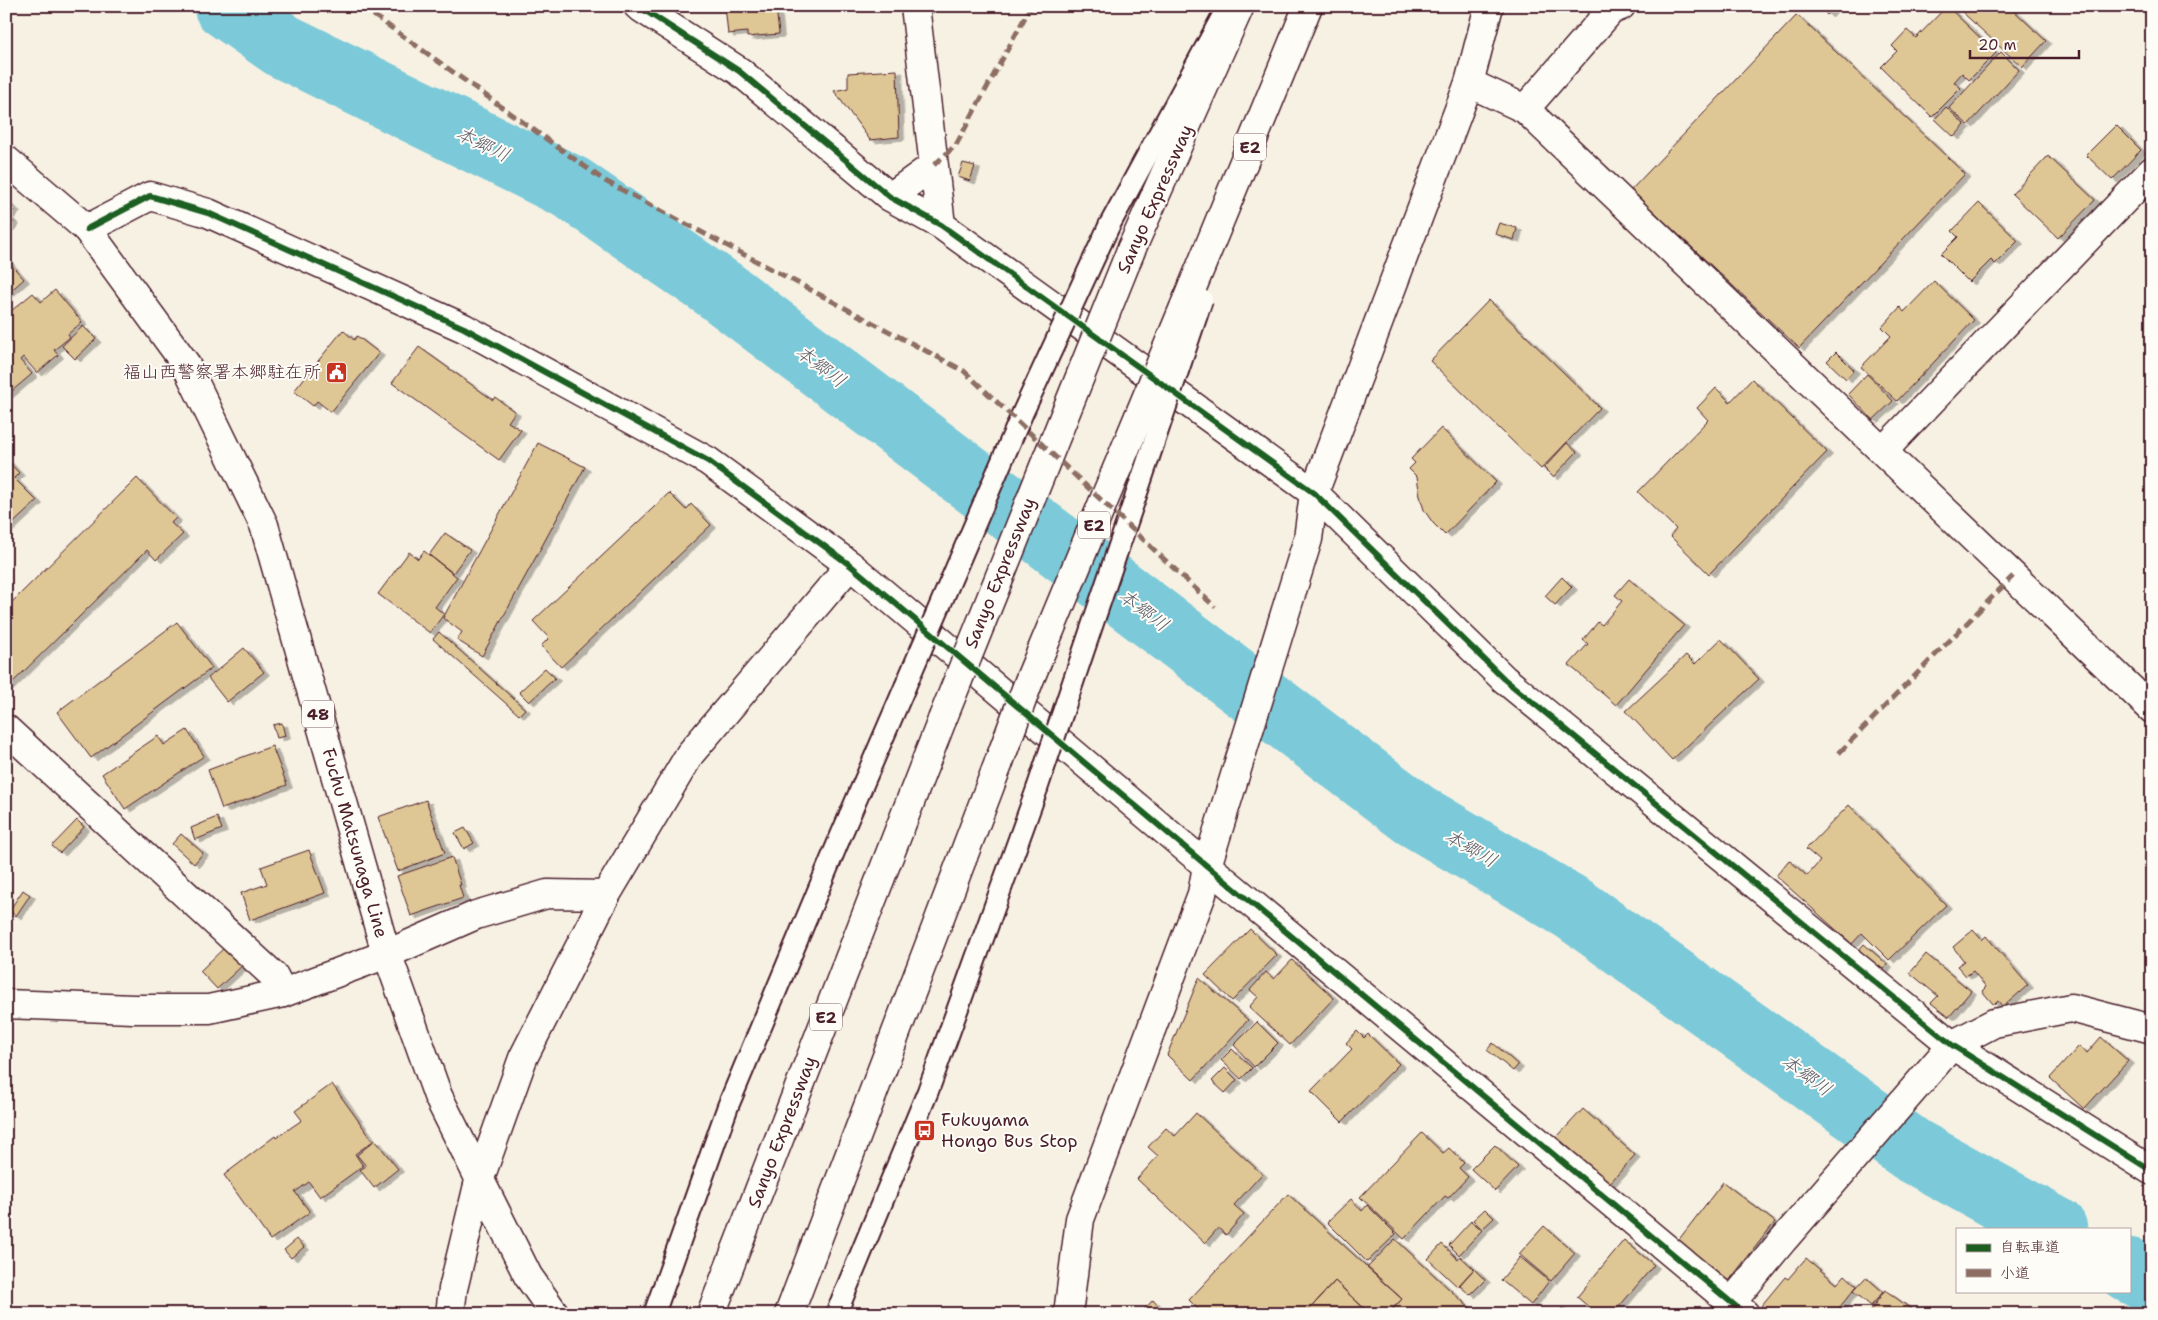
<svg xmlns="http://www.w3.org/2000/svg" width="2158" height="1320" viewBox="0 0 2158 1320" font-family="'Shantell Sans','Klee One',sans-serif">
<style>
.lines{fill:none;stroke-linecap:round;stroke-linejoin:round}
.river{stroke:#7bcad9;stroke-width:65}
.building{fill:#dfc695;stroke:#4a1f2b;filter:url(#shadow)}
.service-casing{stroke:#4a1f2b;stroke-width:24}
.minor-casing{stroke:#4a1f2b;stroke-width:31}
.tertiary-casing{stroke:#4a1f2b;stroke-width:31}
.primary-casing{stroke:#4a1f2b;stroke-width:31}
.motorway-casing{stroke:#4a1f2b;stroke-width:31}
.service{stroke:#fdfcf7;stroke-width:20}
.minor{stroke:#fdfcf7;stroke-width:28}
.tertiary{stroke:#fdfcf7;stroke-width:28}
.primary{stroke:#fdfcf7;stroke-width:28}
.motorway{stroke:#fdfcf7;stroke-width:28}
.service-bridge-casing{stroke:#4a1f2b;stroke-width:24;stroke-linecap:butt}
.motorway-bridge-casing{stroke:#4a1f2b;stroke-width:31;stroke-linecap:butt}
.service-bridge{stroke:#fdfcf7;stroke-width:20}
.motorway-bridge{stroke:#fdfcf7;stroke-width:28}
.quiet{stroke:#8d6e63;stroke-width:5;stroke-dasharray:10 5;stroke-linecap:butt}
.cycleway-casing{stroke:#fdfcf7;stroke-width:9}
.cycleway{stroke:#1b5e20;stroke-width:6}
.labels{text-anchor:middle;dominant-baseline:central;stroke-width:4;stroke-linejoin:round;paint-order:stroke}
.shield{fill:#fdfcf7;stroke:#806168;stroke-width:1}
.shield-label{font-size:16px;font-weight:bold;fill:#4a1f2b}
.street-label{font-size:18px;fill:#4a1f2b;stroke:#fdfcf7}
.poi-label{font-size:18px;fill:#4a1f2b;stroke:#fdfcf7;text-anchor:end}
.water-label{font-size:19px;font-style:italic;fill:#5b5b68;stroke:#fdfcf7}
</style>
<defs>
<filter id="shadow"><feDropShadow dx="5.5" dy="3" stdDeviation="0" flood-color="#0004"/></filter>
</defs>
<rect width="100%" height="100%" fill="#f7f1e3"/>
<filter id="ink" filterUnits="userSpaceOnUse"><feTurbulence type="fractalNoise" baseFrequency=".02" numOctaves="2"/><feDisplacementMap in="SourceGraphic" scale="10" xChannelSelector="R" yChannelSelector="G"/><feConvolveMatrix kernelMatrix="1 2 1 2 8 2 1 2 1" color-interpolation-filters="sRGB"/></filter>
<g filter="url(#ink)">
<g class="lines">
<path class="river" d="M 226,6 L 283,46 L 572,188 L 720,290 L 1415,815 L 1574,909 L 1912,1150 L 2055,1229
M 2129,1270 L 2152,1282"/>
</g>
<path class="building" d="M 725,6 L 776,6 L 779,34 L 747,37 L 747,32 L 728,34 Z
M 1818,6 L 1835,6 L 1827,15 Z
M 1947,6 L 1996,53 L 1969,80 L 1962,73 L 1954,82 L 1961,88 L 1932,117 L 1881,67 L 1897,51 L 1892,46 L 1907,30 L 1916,38 Z
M 1965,6 L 2009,6 L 2046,41 L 2022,67 L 1961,11 Z
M 1797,15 L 1965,174 L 1799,348 L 1631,190 Z
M 2001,52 L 2019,70 L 1968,125 L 1949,108 Z
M 897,70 L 899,137 L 870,140 L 834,91 L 848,88 L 848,73 Z
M 1946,107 L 1965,125 L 1954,137 L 1935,119 Z
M 2116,125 L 2141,150 L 2112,180 L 2086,155 Z
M 2048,156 L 2095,200 L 2058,238 L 2012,194 Z
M 963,163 L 975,166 L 970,181 L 958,177 Z
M 6,200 L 15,209 L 8,216 L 6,214 Z
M 1979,203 L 2018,241 L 1995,264 L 1991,260 L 1969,282 L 1941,254 L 1958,237 L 1952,231 Z
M 6,214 L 14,222 L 6,230 Z
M 1499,223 L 1517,228 L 1514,240 L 1495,234 Z
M 6,259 L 24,279 L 6,295 Z
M 1934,281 L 1974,320 L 1897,401 L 1861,367 L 1891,336 L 1882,327 L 1900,307 L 1904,312 Z
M 55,290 L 82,322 L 68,334 L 70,337 L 54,350 L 58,355 L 37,373 L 23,357 L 20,360 L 32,374 L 6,396 L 6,315 L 33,293 L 41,302 Z
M 1489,300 L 1600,408 L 1541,469 L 1430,361 Z
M 83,326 L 96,339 L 75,359 L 62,346 Z
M 343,330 L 354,340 L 357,336 L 379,353 L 331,412 L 317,401 L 313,406 L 294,391 Z
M 419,347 L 493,400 L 495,397 L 515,412 L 508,422 L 521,430 L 499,460 L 392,383 Z
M 1836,352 L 1854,370 L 1846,379 L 1827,361 Z
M 1867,374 L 1893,401 L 1873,420 L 1848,394 Z
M 1752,379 L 1827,452 L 1709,574 L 1670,536 L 1676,529 L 1638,492 L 1708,420 L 1697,408 L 1716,388 L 1730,402 Z
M 1441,428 L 1496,482 L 1445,535 L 1433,523 L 1424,510 L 1420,496 L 1417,477 L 1409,469 L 1415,463 L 1411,459 Z
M 538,443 L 585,467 L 482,656 L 457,640 L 462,632 L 443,618 Z
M 1567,443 L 1577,452 L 1553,477 L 1544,468 Z
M 6,459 L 19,473 L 14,478 L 37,501 L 6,530 Z
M 137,478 L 176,518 L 171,523 L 183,534 L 156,560 L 147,550 L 7,688 L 6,608 Z
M 669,493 L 686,510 L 691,504 L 711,525 L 561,667 L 541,646 L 549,638 L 533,621 Z
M 445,533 L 470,550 L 453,573 L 429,555 Z
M 424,551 L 457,577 L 435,607 L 444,614 L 430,633 L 378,594 L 409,552 L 418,559 Z
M 1562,577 L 1572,587 L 1555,605 L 1545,596 Z
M 1629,579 L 1684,625 L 1616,705 L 1569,665 L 1588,644 L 1583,640 L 1598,622 L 1602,625 L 1622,601 L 1615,595 Z
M 177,622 L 212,668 L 91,758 L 57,712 Z
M 439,632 L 525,709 L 519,715 L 433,639 Z
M 1721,639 L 1759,679 L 1672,760 L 1626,711 L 1686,655 L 1695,664 Z
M 244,648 L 264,672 L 227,702 L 208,678 Z
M 545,668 L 555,678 L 529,702 L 519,692 Z
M 282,723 L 285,736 L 277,738 L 273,725 Z
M 187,730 L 204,756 L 125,809 L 102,774 L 158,736 L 164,745 Z
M 272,746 L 287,785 L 222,809 L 208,770 Z
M 426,800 L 445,853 L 398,871 L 378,817 Z
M 1849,805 L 1946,905 L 1889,960 L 1862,933 L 1852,944 L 1776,876 L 1789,860 L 1807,876 L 1820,861 L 1806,849 Z
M 217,817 L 222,829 L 195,840 L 191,828 Z
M 77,820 L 84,827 L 60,853 L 52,846 Z
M 465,828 L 474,843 L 464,849 L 455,833 Z
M 181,834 L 203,853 L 194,864 L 172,844 Z
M 309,850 L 325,893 L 250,920 L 241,893 L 267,884 L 261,867 Z
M 452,857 L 461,885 L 459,885 L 463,898 L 411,916 L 397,876 Z
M 23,890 L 30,895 L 16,916 L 9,911 Z
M 1250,929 L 1277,955 L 1232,1001 L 1205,975 Z
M 1973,930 L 1982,940 L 1986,936 L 2028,985 L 2003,1007 L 1998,1001 L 1994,1005 L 1982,991 L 1986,987 L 1973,971 L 1966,976 L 1957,966 L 1964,961 L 1953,947 Z
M 1864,944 L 1887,964 L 1883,971 L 1859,950 Z
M 226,946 L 244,964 L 217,989 L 200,971 Z
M 1926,954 L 1971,991 L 1949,1017 L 1931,1003 L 1938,996 L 1910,973 Z
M 1292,960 L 1334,998 L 1290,1045 L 1249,1007 L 1258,997 L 1250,990 L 1266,972 L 1274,979 Z
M 1199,978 L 1248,1020 L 1193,1080 L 1167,1055 Z
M 1257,1022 L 1278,1043 L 1254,1067 L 1234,1045 Z
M 1357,1031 L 1364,1038 L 1368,1034 L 1399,1064 L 1342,1122 L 1311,1091 L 1352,1049 L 1346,1043 Z
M 2101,1037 L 2128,1061 L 2084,1109 L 2050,1078 L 2079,1046 L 2087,1053 Z
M 1493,1043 L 1518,1065 L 1513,1071 L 1487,1050 Z
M 1232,1049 L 1252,1068 L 1241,1079 L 1221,1060 Z
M 1225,1068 L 1237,1080 L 1225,1093 L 1212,1081 Z
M 332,1084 L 373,1141 L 355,1154 L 363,1166 L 320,1197 L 309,1182 L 295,1192 L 310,1212 L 270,1240 L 224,1175 L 275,1136 L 276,1138 L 302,1120 L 295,1111 Z
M 1583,1109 L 1635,1155 L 1609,1184 L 1557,1137 Z
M 1196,1113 L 1262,1174 L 1234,1205 L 1244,1214 L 1226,1235 L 1218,1228 L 1205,1243 L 1137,1179 L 1158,1156 L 1148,1147 L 1166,1128 L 1175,1136 Z
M 1422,1133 L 1443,1153 L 1449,1148 L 1464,1163 L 1459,1168 L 1468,1177 L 1448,1198 L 1445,1196 L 1404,1239 L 1360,1197 Z
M 375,1140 L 398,1169 L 374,1188 L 360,1170 L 366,1166 L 357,1155 Z
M 1495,1145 L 1518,1167 L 1495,1191 L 1471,1169 Z
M 1723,1182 L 1775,1222 L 1728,1282 L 1677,1242 Z
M 1288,1194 L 1402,1299 L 1388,1314 L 1370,1314 L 1335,1281 L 1305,1314 L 1203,1314 L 1189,1300 Z
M 1351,1199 L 1362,1211 L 1367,1205 L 1396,1234 L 1367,1262 L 1327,1222 Z
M 1485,1209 L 1494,1218 L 1482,1229 L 1473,1220 Z
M 1471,1221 L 1482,1230 L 1459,1255 L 1449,1245 Z
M 1544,1226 L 1575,1253 L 1551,1281 L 1519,1254 Z
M 297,1239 L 304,1247 L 291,1258 L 284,1250 Z
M 1395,1239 L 1476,1314 L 1388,1314 L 1402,1299 L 1367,1268 Z
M 1624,1240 L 1654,1265 L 1613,1314 L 1597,1314 L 1577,1297 Z
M 1442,1244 L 1458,1259 L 1460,1256 L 1474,1269 L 1458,1287 L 1428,1259 Z
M 1520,1257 L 1549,1281 L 1531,1305 L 1501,1280 Z
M 1806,1258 L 1837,1284 L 1845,1275 L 1857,1286 L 1834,1314 L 1770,1314 L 1761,1306 L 1785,1277 L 1788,1279 Z
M 1474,1269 L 1485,1280 L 1470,1295 L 1459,1285 Z
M 1866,1277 L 1883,1292 L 1871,1306 L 1853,1291 Z
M 1335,1281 L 1370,1314 L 1305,1314 Z
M 1885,1290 L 1918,1314 L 1868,1314 Z
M 1153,1300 L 1161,1309 L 1156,1314 L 1140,1314 Z
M 1563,1307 L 1570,1314 L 1557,1314 Z"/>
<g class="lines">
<defs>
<path id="service" d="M 1109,226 L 1222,17
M 654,1314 L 728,1106 L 842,833 L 905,687
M 836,1314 L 928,1091 L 1037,789"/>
<path id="minor" d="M 638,6 L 739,71 L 890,197 L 941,225 L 1314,493 L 1504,679 L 1952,1045 L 2152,1171
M 915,6 L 941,225
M 1469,83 L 1525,109 L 2152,709
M 1525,109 L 1611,10 L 1621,6
M 890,197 L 934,165
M 87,229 L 150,196 L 208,213 L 464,328 L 708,461 L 850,565 L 1207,866 L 1745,1314
M 1883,451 L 2152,171
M 6,729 L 274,976 L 283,993
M 1731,1303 L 1783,1240 L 1952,1045 L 1994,1023 L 2071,1008 L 2152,1029
M 450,1314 L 453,1289 L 479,1181 L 523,1058 L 606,895 L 690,754 L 850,565"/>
<path id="tertiary" d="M 6,1004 L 133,1009 L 209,1009 L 283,993 L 387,954 L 476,915 L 547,894 L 606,895
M 1068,1314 L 1080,1219 L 1202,894 L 1207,866 L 1308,539 L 1314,493 L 1469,83 L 1489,6"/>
<path id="primary" d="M 6,160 L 87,229 L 185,363 L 264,525 L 382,939 L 438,1096 L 528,1276 L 555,1314"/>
<path id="motorway" d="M 1131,250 L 1240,6
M 1192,288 L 1308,6
M 711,1314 L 942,720
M 789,1314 L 999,762"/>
</defs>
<use href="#service" class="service-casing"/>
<use href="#minor" class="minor-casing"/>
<use href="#tertiary" class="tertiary-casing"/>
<use href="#primary" class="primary-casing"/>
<use href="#motorway" class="motorway-casing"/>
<use href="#service" class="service"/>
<use href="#minor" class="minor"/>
<use href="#tertiary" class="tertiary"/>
<use href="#primary" class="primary"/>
<use href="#motorway" class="motorway"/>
<defs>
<path id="service-bridge" d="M 905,687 L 1023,412 L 1109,226
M 1037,789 L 1202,300"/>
<path id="motorway-bridge" d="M 942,720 L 1131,250
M 999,762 L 1029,681 L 1192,288"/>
</defs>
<use href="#service-bridge" class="service-bridge-casing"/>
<use href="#motorway-bridge" class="motorway-bridge-casing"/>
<use href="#service-bridge" class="service-bridge"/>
<use href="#motorway-bridge" class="motorway-bridge"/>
<path class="quiet" d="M 361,6 L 605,181 L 964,371 L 1215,607
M 934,165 L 956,145 L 1031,6
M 1839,753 L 2013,576"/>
<defs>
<path id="cycleway" d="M 638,6 L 739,71 L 890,197 L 941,225 L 1314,493 L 1504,679 L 1952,1045 L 2152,1171
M 87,229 L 150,196 L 208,213 L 464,328 L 708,461 L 850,565 L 1207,866 L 1745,1314"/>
</defs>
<use href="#cycleway" class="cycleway-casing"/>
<use href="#cycleway" class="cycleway"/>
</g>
</g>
<defs>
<symbol id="civic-square" viewBox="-11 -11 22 22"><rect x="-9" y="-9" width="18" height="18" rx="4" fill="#c8321e" stroke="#fdfcf7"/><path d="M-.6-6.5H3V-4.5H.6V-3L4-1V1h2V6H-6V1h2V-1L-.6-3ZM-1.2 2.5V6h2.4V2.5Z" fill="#fff"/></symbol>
<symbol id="bus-square" viewBox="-11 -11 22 22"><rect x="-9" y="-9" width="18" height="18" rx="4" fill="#c8321e" stroke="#fdfcf7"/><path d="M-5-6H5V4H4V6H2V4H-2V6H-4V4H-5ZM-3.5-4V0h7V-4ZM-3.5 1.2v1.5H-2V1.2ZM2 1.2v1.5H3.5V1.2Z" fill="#fff"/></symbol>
</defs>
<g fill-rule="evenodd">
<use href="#civic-square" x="324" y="360" width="25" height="25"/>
<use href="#bus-square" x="912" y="1118" width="25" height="25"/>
</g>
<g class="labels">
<g class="shield">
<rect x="1234" y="133.5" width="32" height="27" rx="4"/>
<rect x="1078" y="511.5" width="32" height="27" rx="4"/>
<rect x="302" y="700.5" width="32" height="27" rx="4"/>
<rect x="810" y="1003.5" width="32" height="27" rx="4"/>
</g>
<g class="shield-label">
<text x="1250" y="147">E2</text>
<text x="1094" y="525">E2</text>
<text x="318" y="714">48</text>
<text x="826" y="1017">E2</text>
</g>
<g class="street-label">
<text transform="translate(1155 199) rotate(-66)">Sanyo Expressway</text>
<text transform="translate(1000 573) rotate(-68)">Sanyo Expressway</text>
<text transform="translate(355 843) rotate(74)">Fuchu Matsunaga Line</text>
<text transform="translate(782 1132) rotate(-69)">Sanyo Expressway</text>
</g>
<g class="poi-label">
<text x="321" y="372">福山西警察署本郷駐在所</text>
<text x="941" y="1120" text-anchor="start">Fukuyama<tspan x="941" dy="21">Hongo Bus Stop</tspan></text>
</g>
<g class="water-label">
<text transform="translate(483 144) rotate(26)">本郷川</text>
<text transform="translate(821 366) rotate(37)">本郷川</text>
<text transform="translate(1144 610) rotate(37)">本郷川</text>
<text transform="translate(1471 848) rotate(30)">本郷川</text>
<text transform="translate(1807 1075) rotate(36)">本郷川</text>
</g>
</g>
<rect width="2158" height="1320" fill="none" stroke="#fdfcf7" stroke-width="25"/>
<rect x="12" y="12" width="2133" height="1295" fill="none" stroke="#4a1f2b" stroke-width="2" filter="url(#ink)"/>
<rect x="1956" y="1228" width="175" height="65" fill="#fdfcf7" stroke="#b5a4a5"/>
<rect x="1966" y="1244" width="25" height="8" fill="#1b5e20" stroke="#b5a4a5"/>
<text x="2000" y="1252" font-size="15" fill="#4a1f2b">自転車道</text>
<rect x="1966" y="1269" width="25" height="8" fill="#8d6e63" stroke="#b5a4a5"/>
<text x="2000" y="1278" font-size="15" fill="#4a1f2b">小道</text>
<path d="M1970 50v8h109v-8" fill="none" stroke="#4a1f2b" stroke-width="2.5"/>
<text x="1978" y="50" font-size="15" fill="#4a1f2b" stroke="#fdfcf7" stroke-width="4" paint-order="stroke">20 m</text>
</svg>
